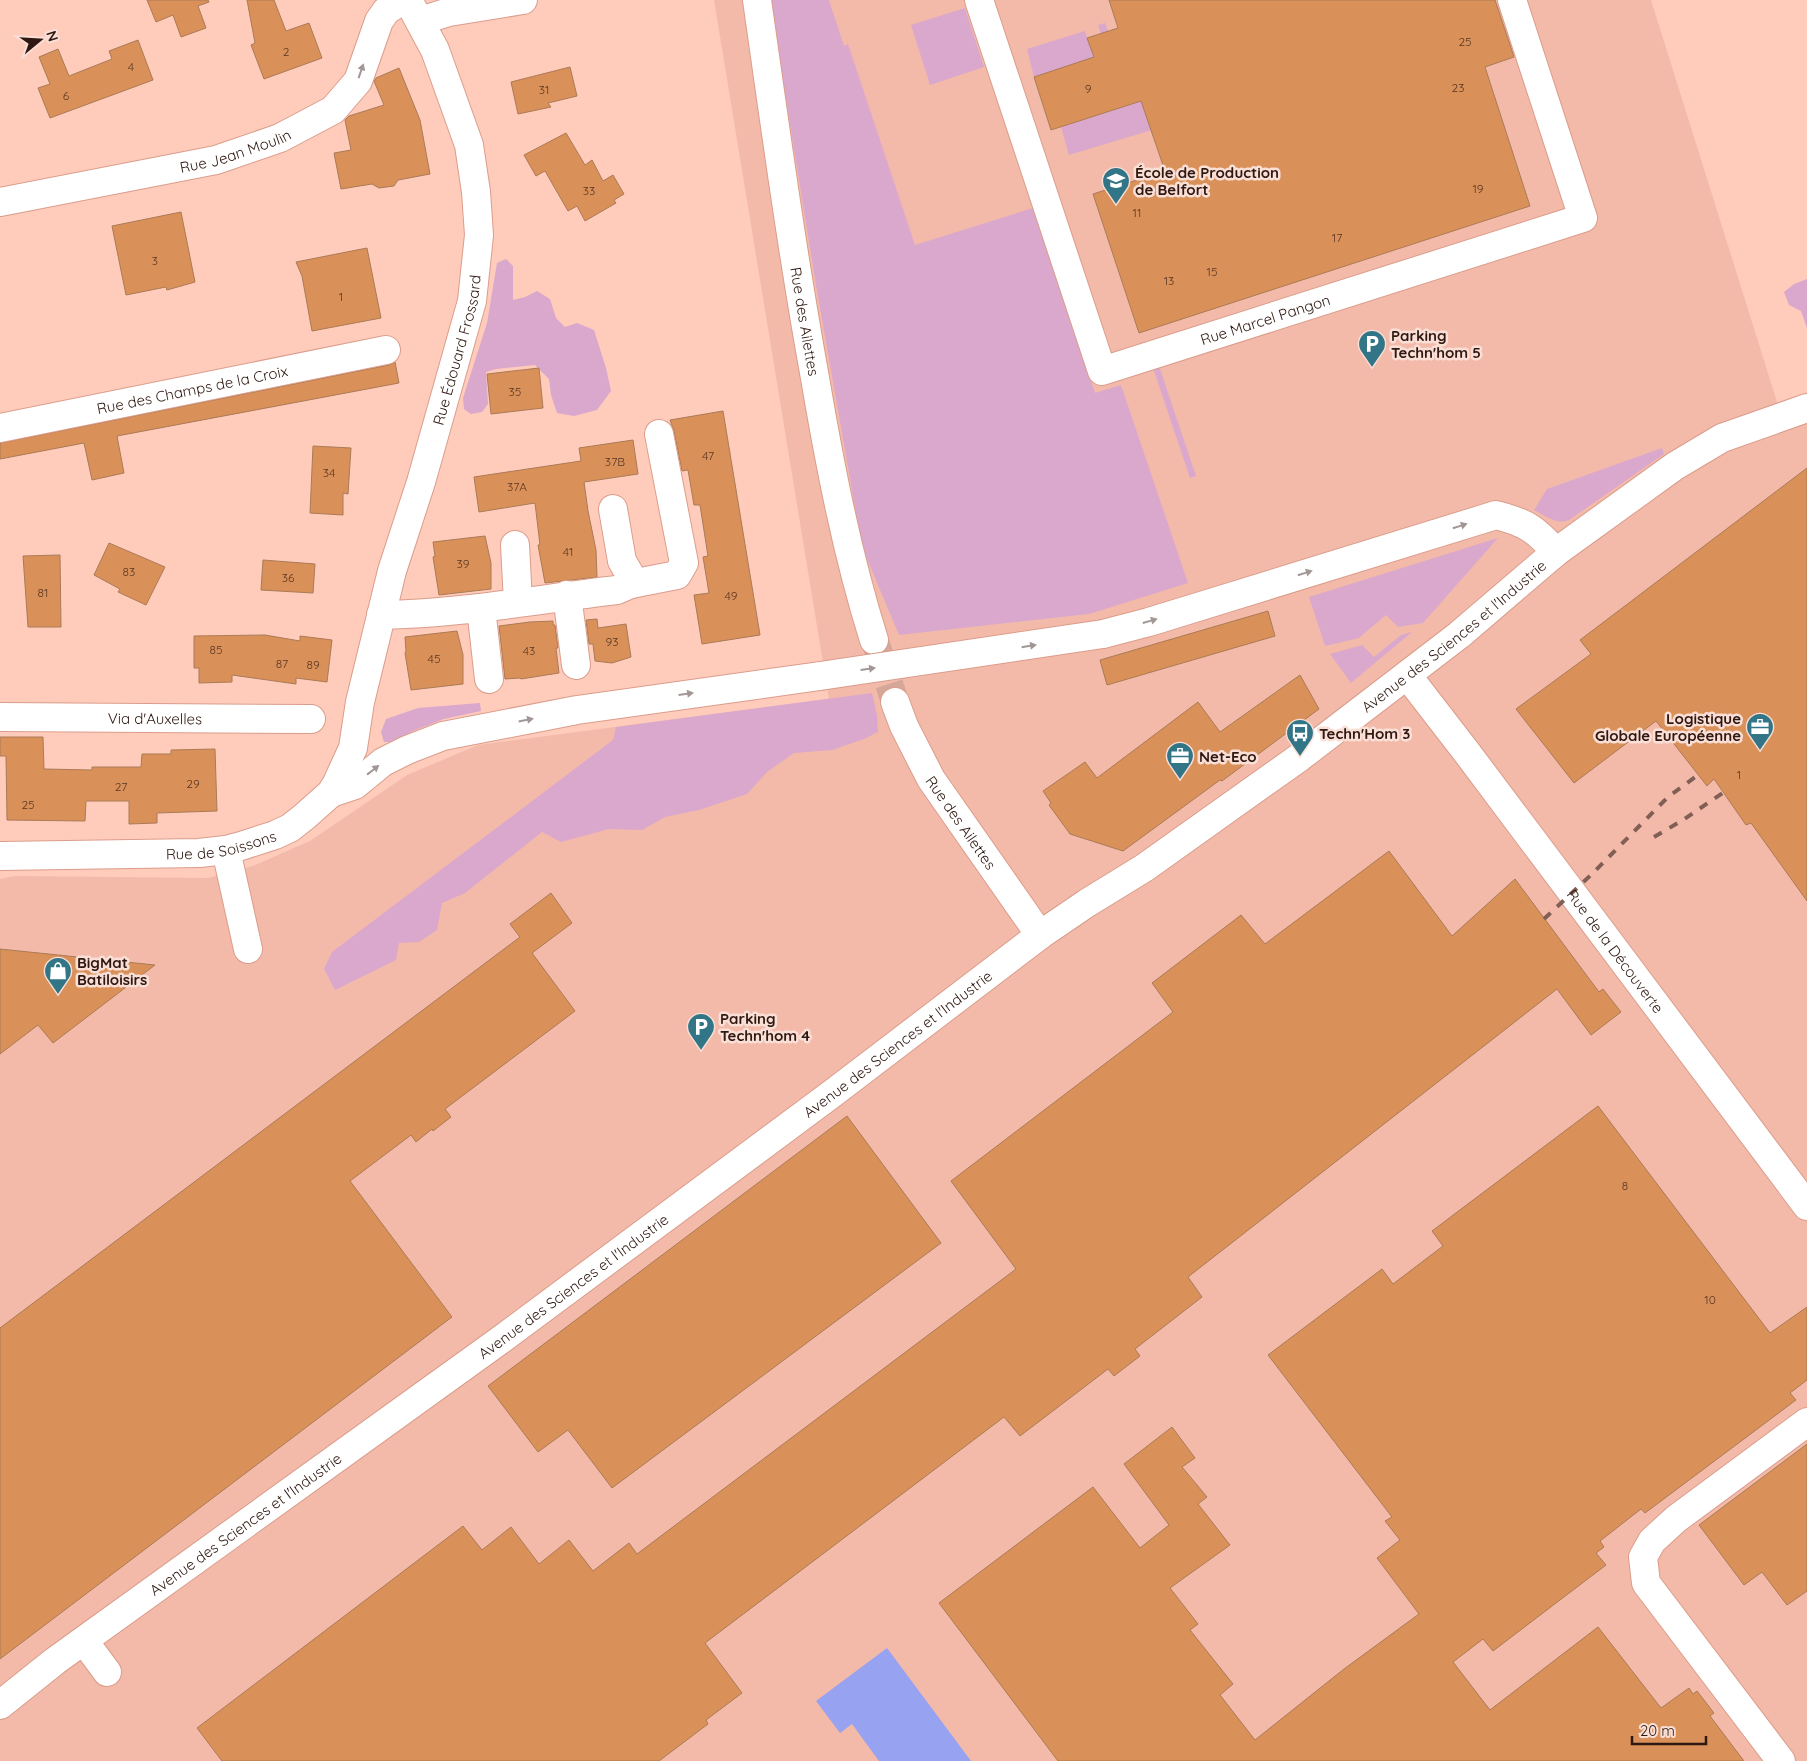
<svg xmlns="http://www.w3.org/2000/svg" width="1807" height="1761" viewBox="0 0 1807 1761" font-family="Quicksand,sans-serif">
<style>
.built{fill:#f3baaa}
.green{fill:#daa8cc}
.water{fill:#97a2f0}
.building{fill:#d99159;stroke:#ab7a56}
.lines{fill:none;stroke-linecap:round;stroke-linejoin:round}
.minor-tunnel{stroke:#d5a799;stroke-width:28;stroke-dasharray:28 14;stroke-linecap:butt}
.minor-casing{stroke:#db9d8b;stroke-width:30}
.minor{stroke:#fff;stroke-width:28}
.rail{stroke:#825f55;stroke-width:4;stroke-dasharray:9 9;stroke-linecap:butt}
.minor-bridge-casing{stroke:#db9d8b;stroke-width:30;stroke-linecap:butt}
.minor-bridge{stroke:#fff;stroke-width:28}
.oneway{fill:#a19794}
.labels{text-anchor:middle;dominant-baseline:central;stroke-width:5;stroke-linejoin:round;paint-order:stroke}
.number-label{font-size:12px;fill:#5a3623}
.street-label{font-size:15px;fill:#2f1811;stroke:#fadfd7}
.poi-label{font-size:15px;font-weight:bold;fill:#2f1811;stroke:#fadfd7;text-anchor:start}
</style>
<rect width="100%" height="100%" fill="#ffcbbb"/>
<path class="built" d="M 714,0 L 1651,0 L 1778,405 L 1807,408 L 1807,1761 L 0,1761 L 0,879 L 15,876 L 208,878 L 253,866 L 310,841 L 407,775 L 478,745 L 829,699 Z"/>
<path class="green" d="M 770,0 L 829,0 L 844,46 L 848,44 L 915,245 L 1033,208 L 1095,393 L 1121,385 L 1188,583 L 1089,614 L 899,635 L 862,547 L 816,285 Z
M 965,8 L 984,67 L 930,85 L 911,25 Z
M 1105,23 L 1115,50 L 1034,77 L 1027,49 L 1085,31 L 1090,46 L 1103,41 L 1098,25 Z
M 1141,101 L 1152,130 L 1069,155 L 1061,127 Z
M 506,259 L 513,266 L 513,300 L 525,297 L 537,291 L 550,299 L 556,318 L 565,327 L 577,323 L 594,330 L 606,368 L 611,391 L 597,410 L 574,416 L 557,413 L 551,395 L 549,379 L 535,365 L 496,369 L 486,372 L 488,404 L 482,412 L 471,414 L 464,409 L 463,398 L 487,323 L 497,263 Z
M 1807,279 L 1807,328 L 1801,311 L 1789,305 L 1784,292 L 1794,284 Z
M 1159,366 L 1196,476 L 1190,478 L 1153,368 Z
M 1662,448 L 1664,454 L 1569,520 C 1556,525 1546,516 1534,510 L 1547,489 Z
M 1498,538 L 1423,623 L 1398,627 L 1386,615 L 1359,638 L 1325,646 L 1309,597 Z
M 1412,632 L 1351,683 L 1330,654 L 1362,645 L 1374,657 L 1401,635 Z
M 872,693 L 877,715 L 878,732 L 864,739 L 832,750 L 794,753 L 767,772 L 747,794 L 699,810 L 665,817 L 642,830 L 609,829 L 561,842 L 542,832 L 465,893 L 442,903 L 437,930 L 419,942 L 399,943 L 396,960 L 335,990 L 324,969 L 332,952 L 613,740 L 616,727 Z
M 480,703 L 481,711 L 444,719 L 413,731 L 392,742 L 384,742 L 381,732 L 386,719 L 418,708 Z"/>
<path class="water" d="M 887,1648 L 971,1761 L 879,1761 L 852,1724 L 840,1733 L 816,1701 Z"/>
<path class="building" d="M 147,0 L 208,0 L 209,2 L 198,6 L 206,28 L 181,37 L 173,15 L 156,22 Z
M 247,0 L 274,0 L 286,31 L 309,23 L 322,58 L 264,79 L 251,45 L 255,43 Z
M 1109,0 L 1495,0 L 1514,57 L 1485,67 L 1530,206 L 1139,333 L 1093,194 L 1165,171 L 1141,101 L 1051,130 L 1034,77 L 1094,57 L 1087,38 L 1118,28 Z
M 138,40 L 153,80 L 50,118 L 38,88 L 50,84 L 39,57 L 58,49 L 69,76 L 112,59 L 109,51 Z
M 570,67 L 577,96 L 548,103 L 551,107 L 518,114 L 511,82 Z
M 399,68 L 420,120 L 430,174 L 398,180 L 394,186 L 379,188 L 372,184 L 341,189 L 334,153 L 351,150 L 345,120 L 349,116 L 384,105 L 374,81 L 376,78 Z
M 566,133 L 585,165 L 592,160 L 603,181 L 613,175 L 624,194 L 614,200 L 616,203 L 585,221 L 577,206 L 568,211 L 545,171 L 536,176 L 524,155 Z
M 181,212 L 195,282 L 167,290 L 166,287 L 126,295 L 112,226 Z
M 367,248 L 381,318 L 312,331 L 302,276 L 296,262 Z
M 395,362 L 399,383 L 117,436 L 124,473 L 92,480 L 84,443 L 0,459 L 0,443 L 389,365 Z
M 539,368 L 543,408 L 491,414 L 487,374 Z
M 723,411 L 760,635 L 702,644 L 694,595 L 709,593 L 703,557 L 708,556 L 700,505 L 694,505 L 688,470 L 682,471 L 674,431 L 670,420 Z
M 633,440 L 638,474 L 584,482 L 588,511 L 596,550 L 597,577 L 545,583 L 538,545 L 540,545 L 535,503 L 479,512 L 474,477 L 581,461 L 579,448 Z
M 313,446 L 351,448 L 348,494 L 343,493 L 343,515 L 310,513 Z
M 1807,468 L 1807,901 L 1751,823 L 1746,825 L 1714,779 L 1707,786 L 1656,721 L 1574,783 L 1516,709 L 1591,654 L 1580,640 Z
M 485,536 L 491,563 L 491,589 L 439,595 L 433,557 L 435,556 L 433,542 Z
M 109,543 L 165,567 L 146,605 L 118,592 L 120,589 L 94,575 Z
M 60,555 L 61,627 L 28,627 L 23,556 Z
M 263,560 L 315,564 L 313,593 L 261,590 Z
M 1268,611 L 1275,636 L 1107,685 L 1100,660 Z
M 597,619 L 598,628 L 626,624 L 631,657 L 612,663 L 595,661 L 593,644 L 589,644 L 586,620 Z
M 553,621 L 553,625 L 555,625 L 558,648 L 556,648 L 559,673 L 521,679 L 520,678 L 505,679 L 499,626 L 530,622 Z
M 457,631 L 463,655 L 463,684 L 411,690 L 405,653 L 406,651 L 405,637 Z
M 265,635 L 300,641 L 300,636 L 332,640 L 327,682 L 296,678 L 296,684 L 232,675 L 232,682 L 199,683 L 199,668 L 194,668 L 194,636 Z
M 1300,675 L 1319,709 L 1222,781 L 1220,780 L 1123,851 L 1070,834 L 1049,805 L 1051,803 L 1043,791 L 1085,762 L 1097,778 L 1198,702 L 1220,732 Z
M 0,737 L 43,737 L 44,769 L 92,770 L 92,767 L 141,767 L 142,754 L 171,754 L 171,750 L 215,749 L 217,811 L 157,813 L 157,823 L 129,824 L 129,801 L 86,801 L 85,821 L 7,820 L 6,756 L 0,756 Z
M 1389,851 L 1452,936 L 1515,879 L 1599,992 L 1603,989 L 1621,1012 L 1591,1035 L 1557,989 L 1188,1277 L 1202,1297 L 1135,1349 L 1140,1356 L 1114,1376 L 1108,1369 L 1020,1436 L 1004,1417 L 705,1643 L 742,1693 L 706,1720 L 708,1724 L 659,1761 L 222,1761 L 197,1728 L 463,1526 L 482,1550 L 511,1527 L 539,1564 L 569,1540 L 593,1571 L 629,1543 L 637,1554 L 1016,1269 L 951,1181 L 1173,1012 L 1152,983 L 1241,915 L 1265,944 Z
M 551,893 L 572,923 L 532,953 L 575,1011 L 445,1109 L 451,1117 L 433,1131 L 432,1129 L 416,1142 L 411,1135 L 350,1181 L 452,1317 L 0,1659 L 0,1328 L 520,937 L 510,924 Z
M 0,949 L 155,965 L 53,1043 L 38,1025 L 0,1054 Z
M 1598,1106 L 1770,1333 L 1807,1307 L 1807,1380 L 1790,1393 L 1796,1400 L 1645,1513 L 1641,1509 L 1600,1541 L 1604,1547 L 1596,1553 L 1606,1565 L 1493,1651 L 1483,1639 L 1453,1662 L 1490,1710 L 1598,1627 L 1661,1708 L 1689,1688 L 1693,1694 L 1697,1691 L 1714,1713 L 1710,1716 L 1744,1761 L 1058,1761 L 939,1603 L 1093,1487 L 1140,1548 L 1169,1525 L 1124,1464 L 1172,1427 L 1195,1458 L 1182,1467 L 1207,1497 L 1198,1504 L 1230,1545 L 1170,1588 L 1198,1624 L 1190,1630 L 1233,1684 L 1220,1695 L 1255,1740 L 1344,1669 L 1419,1614 L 1377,1558 L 1400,1540 L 1385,1521 L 1392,1517 L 1268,1355 L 1382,1269 L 1393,1284 L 1443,1246 L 1432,1231 Z
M 847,1116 L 941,1243 L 612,1488 L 568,1430 L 538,1452 L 488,1386 Z
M 1807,1444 L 1807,1591 L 1787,1605 L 1762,1572 L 1744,1585 L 1699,1525 Z"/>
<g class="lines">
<path class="minor-tunnel" d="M 876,644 L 895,702"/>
<defs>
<g id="minor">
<path id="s1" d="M 757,0 C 775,126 792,252 815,378 C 830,466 847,554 874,640"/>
<path id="s2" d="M 979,0 L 1102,371 L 1583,218 L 1512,0"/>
<path d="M 420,21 L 449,12 L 523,0"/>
<path id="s3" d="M 0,202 L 216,160 L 280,138 L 333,110 L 358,81 L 379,21 L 386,11 L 402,0"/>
<path id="s4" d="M 0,428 L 386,350"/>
<path d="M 613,509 L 622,561 L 629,573 L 631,584"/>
<path d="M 515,545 L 518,602"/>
<path d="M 567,595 L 576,665"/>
<path d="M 481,608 L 489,679"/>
<path d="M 381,615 C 460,614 538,599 617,590 L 631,584 L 677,575 L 684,563 L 659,434"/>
<path d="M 1103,634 L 1149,622 L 1496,515 C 1527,523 1535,529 1556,552"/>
<path id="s5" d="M 1407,675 L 1468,754 L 1807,1206"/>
<path id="s6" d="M 895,702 L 904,726 L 931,779 L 1040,935"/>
<path id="s7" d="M 0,717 L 311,719"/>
<path d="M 331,793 L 355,785 L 383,762 L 407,750 L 443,736 L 577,710 L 820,676"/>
<path d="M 226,850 L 248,949"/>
<path id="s8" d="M 0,856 L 199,853 L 226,850 L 241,846 L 275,835 L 290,828 L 304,817 L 331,793 L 336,785 L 353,748 L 360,702 L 392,571 L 421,482 L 472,301 L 479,235 L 476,192 L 469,145 L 435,50 L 408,0"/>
<path d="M 84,1641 L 107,1672"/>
<path id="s9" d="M 0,1705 L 55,1661 L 499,1341 L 833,1093 L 1040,935 L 1087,903 L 1144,868 L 1300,757 L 1459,635 L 1556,552 L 1675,466 L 1722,438 L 1807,408"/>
<path d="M 1781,1761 L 1646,1583 L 1643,1557 L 1652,1541 L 1676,1519 L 1807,1422"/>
</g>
</defs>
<use href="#minor" class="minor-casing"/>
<use href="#minor" class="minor"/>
<path class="rail" d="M 1654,837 L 1683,820 L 1724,792
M 1544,919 L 1592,874 L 1668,797 L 1698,775"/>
<defs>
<path id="minor-bridge" d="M 820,676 L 1103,634"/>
</defs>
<use href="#minor-bridge" class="minor-bridge-casing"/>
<use href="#minor-bridge" class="minor-bridge"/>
</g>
<defs><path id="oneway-solid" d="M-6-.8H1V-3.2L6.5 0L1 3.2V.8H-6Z" transform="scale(1.25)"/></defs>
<g class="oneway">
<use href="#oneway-solid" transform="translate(361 71) rotate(-71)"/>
<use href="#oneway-solid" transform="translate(1460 526) rotate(-17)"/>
<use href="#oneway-solid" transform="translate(1305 573) rotate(-17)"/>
<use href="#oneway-solid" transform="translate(1150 621) rotate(-16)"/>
<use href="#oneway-solid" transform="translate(1029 646) rotate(-9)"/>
<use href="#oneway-solid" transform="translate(868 669) rotate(-8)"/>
<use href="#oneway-solid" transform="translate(686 694) rotate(-8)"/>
<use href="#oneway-solid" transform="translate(526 720) rotate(-11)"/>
<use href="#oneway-solid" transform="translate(373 770) rotate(-38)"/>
</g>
<defs>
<symbol id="school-pin" viewBox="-11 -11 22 30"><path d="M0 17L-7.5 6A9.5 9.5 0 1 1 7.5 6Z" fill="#327586" stroke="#fadfd7"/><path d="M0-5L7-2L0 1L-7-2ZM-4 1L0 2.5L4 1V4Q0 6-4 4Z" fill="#fff"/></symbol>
<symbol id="parking-pin" viewBox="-11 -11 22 30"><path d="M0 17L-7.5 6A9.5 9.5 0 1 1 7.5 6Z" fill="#327586" stroke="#fadfd7"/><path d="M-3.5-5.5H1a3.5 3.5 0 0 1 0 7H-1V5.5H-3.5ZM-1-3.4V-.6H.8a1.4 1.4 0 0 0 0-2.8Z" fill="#fff"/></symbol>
<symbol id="office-pin" viewBox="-11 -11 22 30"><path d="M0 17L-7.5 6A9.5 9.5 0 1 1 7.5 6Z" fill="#327586" stroke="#fadfd7"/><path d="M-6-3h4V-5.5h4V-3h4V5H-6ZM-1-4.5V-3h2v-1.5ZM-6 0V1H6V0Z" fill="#fff"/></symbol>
<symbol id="bus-pin" viewBox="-11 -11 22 30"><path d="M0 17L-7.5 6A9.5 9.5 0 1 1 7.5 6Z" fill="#327586" stroke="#fadfd7"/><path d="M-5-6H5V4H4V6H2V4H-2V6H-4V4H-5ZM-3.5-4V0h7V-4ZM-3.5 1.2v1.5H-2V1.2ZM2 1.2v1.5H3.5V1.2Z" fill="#fff"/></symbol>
<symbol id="shop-pin" viewBox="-11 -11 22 30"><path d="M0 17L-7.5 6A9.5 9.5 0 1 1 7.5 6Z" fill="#327586" stroke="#fadfd7"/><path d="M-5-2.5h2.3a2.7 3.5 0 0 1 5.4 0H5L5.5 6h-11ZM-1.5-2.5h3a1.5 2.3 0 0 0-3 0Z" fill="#fff"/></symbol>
</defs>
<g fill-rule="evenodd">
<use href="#school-pin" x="1100" y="165" width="32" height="43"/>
<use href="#parking-pin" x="1356" y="328" width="32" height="43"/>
<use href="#office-pin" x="1744" y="711" width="32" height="43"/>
<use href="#bus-pin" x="1284" y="717" width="32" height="43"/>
<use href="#office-pin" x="1164" y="740" width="32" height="43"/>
<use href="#shop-pin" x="42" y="955" width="32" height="43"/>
<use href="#parking-pin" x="685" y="1011" width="32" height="43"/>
</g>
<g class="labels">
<g class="number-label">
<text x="1465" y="41">25</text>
<text x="286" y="51">2</text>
<text x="131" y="66">4</text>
<text x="1458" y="87">23</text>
<text x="1088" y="88">9</text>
<text x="544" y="89">31</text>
<text x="66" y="95">6</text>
<text x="1478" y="188">19</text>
<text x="589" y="190">33</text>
<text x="1137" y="212">11</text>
<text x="1337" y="237">17</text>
<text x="155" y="260">3</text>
<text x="1212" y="271">15</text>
<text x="1169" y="280">13</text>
<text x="341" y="296">1</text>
<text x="515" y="391">35</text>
<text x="708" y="455">47</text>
<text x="615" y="461">37B</text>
<text x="329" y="472">34</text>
<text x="517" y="486">37A</text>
<text x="568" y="551">41</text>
<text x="463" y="563">39</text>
<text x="129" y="571">83</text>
<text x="288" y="577">36</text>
<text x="43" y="592">81</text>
<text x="731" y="595">49</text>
<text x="612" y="641">93</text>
<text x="216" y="649">85</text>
<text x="529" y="650">43</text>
<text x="434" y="658">45</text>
<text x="282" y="663">87</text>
<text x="313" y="664">89</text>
<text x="1739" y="774">1</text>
<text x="193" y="783">29</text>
<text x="121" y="786">27</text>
<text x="28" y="804">25</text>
<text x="1625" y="1185">8</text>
<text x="1710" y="1299">10</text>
</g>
<g class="street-label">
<text stroke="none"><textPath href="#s3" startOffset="241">Rue Jean Moulin</textPath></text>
<text stroke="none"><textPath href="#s2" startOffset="562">Rue Marcel Pangon</textPath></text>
<text stroke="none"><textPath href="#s1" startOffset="325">Rue des Ailettes</textPath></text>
<text stroke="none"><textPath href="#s8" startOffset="810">Rue Édouard Frossard</textPath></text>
<text stroke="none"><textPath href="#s4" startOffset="196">Rue des Champs de la Croix</textPath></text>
<text stroke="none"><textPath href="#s9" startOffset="1805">Avenue des Sciences et l'Industrie</textPath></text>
<text stroke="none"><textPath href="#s7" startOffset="155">Via d'Auxelles</textPath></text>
<text stroke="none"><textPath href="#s6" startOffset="138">Rue des Ailettes</textPath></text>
<text stroke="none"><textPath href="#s8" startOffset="222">Rue de Soissons</textPath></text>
<text stroke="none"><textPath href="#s5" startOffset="346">Rue de la Découverte</textPath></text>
<text stroke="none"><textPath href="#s9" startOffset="1115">Avenue des Sciences et l'Industrie</textPath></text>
<text stroke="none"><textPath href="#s9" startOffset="710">Avenue des Sciences et l'Industrie</textPath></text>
<text stroke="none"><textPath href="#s9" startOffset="305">Avenue des Sciences et l'Industrie</textPath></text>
</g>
<g class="poi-label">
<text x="1135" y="172">École de Production<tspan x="1135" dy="17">de Belfort</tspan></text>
<text x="1391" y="335">Parking<tspan x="1391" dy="17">Techn'hom 5</tspan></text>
<text x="1741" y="718" text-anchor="end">Logistique<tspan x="1741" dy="17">Globale Européenne</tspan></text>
<text x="1319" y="733">Techn'Hom 3</text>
<text x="1199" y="756">Net-Eco</text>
<text x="77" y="962">BigMat<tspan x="77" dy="17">Batiloisirs</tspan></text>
<text x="720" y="1018">Parking<tspan x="720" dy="17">Techn'hom 4</tspan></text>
</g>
</g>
<g transform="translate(40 40) rotate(72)" stroke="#fadfd7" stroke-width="4" paint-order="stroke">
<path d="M0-4L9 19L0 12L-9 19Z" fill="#2f1811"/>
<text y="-8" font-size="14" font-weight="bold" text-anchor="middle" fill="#2f1811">N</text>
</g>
<path d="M1632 1736v8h74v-8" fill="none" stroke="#2f1811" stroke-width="2.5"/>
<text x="1640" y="1736" font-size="15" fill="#2f1811" stroke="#fadfd7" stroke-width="4" paint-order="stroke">20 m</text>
</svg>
